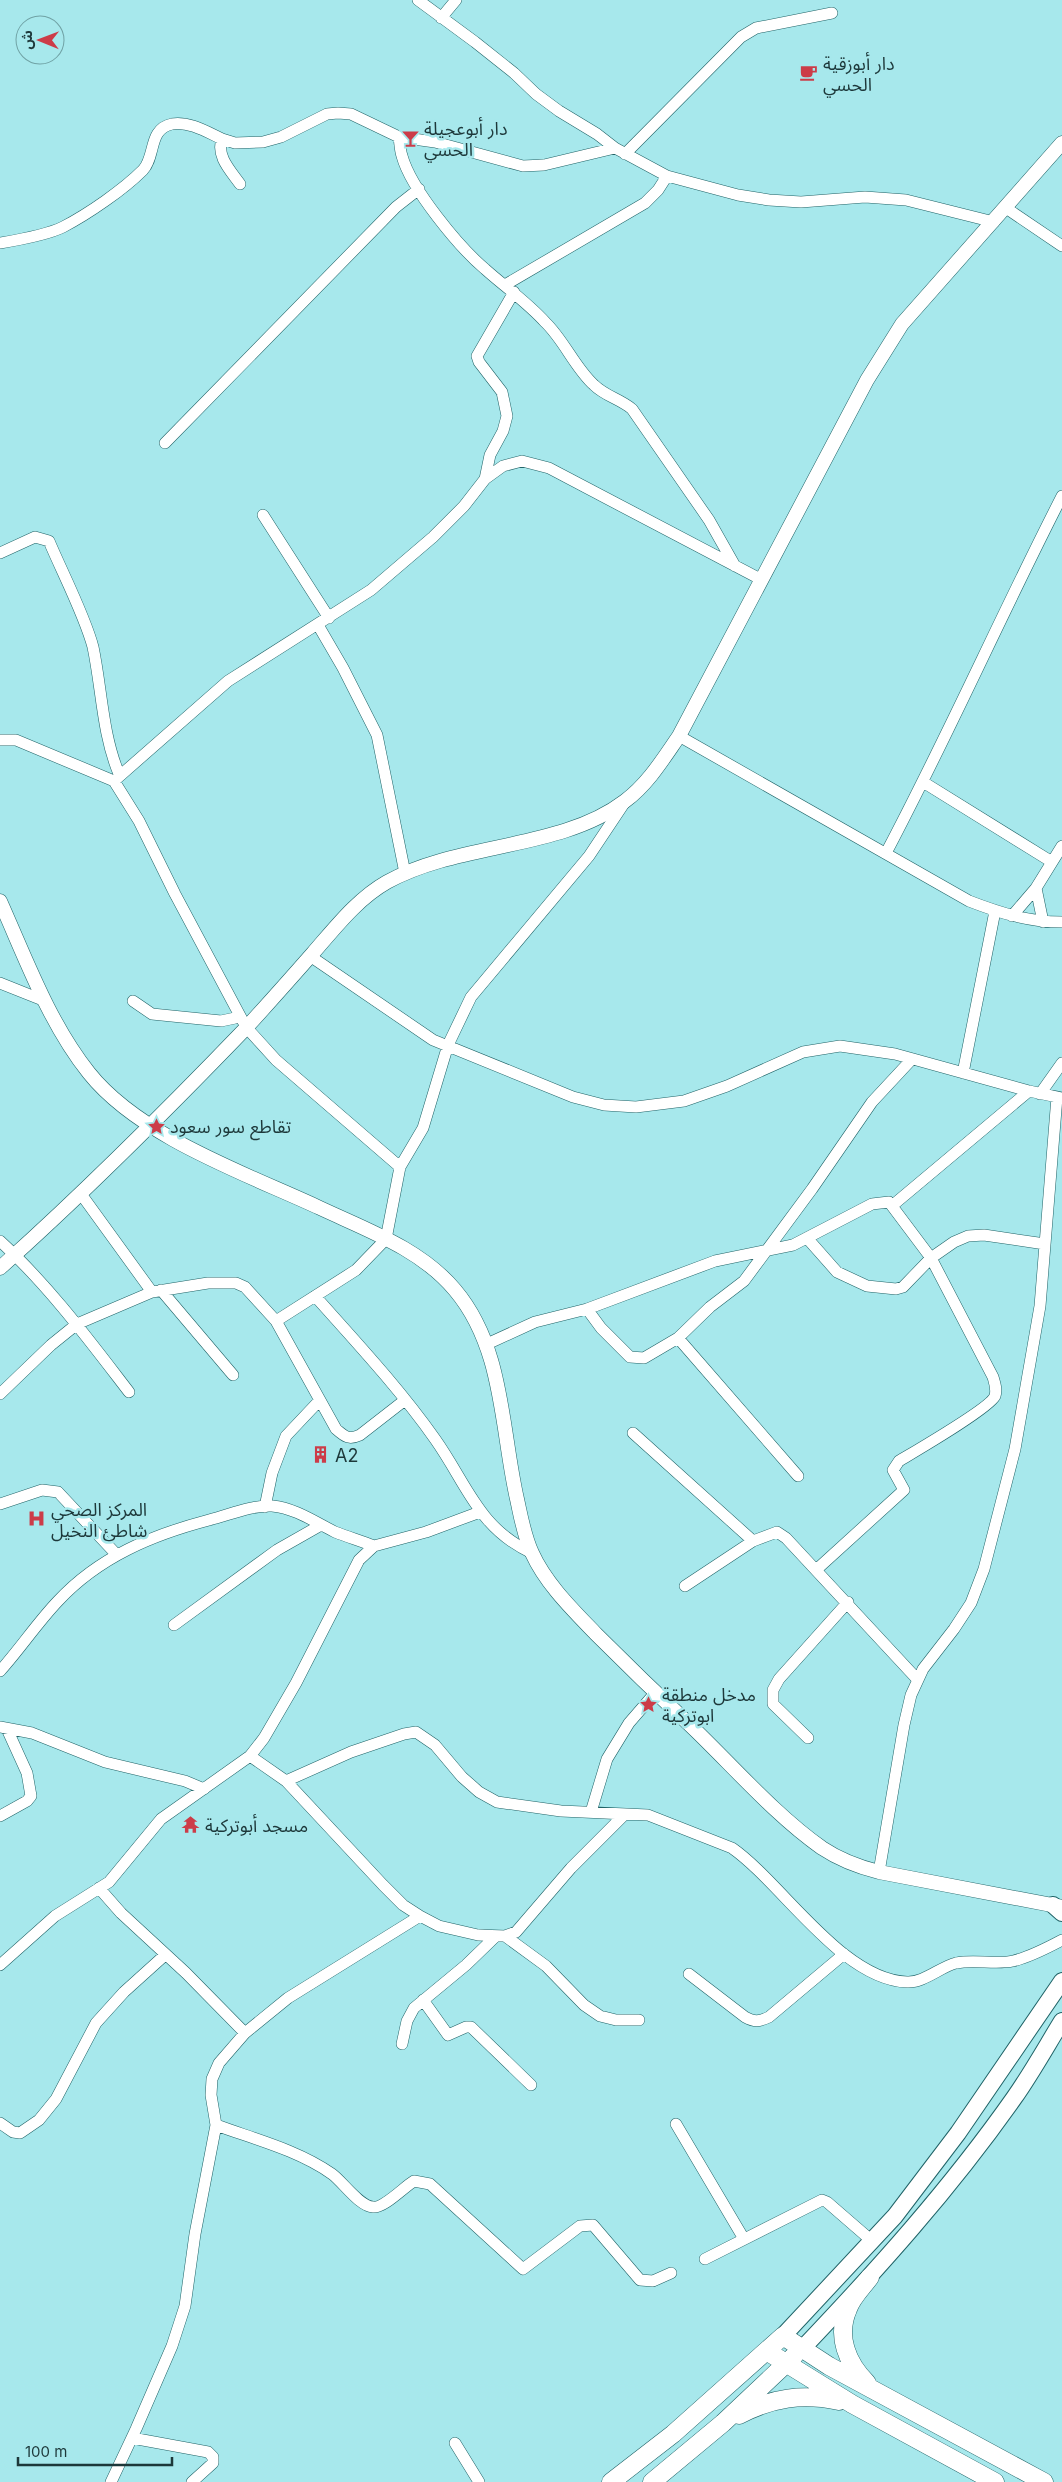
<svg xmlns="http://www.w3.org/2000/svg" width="1062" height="2482" viewBox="0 0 1062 2482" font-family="Inter,'Noto Sans Arabic',sans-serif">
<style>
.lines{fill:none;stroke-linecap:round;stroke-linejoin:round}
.minor-casing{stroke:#206367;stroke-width:12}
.tertiary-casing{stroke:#206367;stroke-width:15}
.secondary-casing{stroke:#206367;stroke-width:18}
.primary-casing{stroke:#206367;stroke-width:19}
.minor{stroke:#fff;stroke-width:11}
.tertiary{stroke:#fff;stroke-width:14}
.secondary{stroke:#fff;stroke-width:16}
.primary{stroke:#fff;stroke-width:18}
.labels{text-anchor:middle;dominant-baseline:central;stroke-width:5;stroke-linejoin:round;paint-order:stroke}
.poi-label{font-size:18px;fill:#1d383a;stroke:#a7e8ec;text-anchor:start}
</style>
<rect width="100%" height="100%" fill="#a7e8ec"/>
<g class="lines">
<defs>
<path id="minor" d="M 418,0 L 475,42 L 514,73 L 536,94 L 559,111 L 597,134 L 615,148 L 667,176 L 738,195 L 769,200 L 801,202 L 865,197 L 906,200 L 994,222
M 441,18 L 456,0
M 399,137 C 400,144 400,150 402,156 C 411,189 459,247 485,269 C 505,287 527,302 545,322 C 564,340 575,368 594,385 C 605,396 620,399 632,409 L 709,520 L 735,566
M 625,154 L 741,37 L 756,28 L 832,13
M 240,184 C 230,170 216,156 222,139 L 235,143 L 263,142 L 281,137 L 327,114 L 338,113 L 351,114 L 399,137 L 435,142 L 523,166 L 544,165 L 615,148
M 1006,208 L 1062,246
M 0,243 C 18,240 47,235 63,227 C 88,214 123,190 143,170 C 156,156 148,129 172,124 C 189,121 207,132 222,139
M 505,285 L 645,203 L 658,190 L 667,176
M 165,443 L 396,207 L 419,189
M 485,479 L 490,455 L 503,431 L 507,416 L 502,392 L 479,362 L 477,356 L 514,292
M 263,515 L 329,618
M 0,553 L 35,537 L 49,541 C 62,572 85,616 93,647 C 102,690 102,733 119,774
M 318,625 L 343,668 L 377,735 L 405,873
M 679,736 L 969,901 C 1000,913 1029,922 1062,922
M 0,740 L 16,740 L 114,781 L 139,821 L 175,894 L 246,1027 L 276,1060 L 400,1167
M 114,781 L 228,681 L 371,590 L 433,537 L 464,506 L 485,479 L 503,466 L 522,461 L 549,468 L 762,580
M 923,782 L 1052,862
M 886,853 C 948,736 1001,615 1062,496
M 1012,916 L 1036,888
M 1043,922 L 1036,888 L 1062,846
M 310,956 L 433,1040 L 573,1097 L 604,1105 L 636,1107 L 684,1101 L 727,1086 L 803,1052 L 840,1046 L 895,1054 L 1029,1091 L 1062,1098
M 0,983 L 45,1001
M 133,1001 L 152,1014 L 221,1021 L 240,1017
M 963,1073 L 995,911
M 1040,1094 L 1062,1063
M 81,1194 L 152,1292
M 893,1205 L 1029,1091
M 807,1238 L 837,1272 L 867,1286 L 896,1289 L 903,1287 L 931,1258 L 954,1242 L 968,1236 L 984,1235 L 1045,1244
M 0,1241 C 49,1286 89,1340 129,1392
M 161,1290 L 233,1375
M 315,1296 C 356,1342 399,1388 435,1439 C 467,1484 478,1528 532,1553
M 587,1309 L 601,1328 L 630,1357 L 644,1358 L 678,1338 L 710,1307 L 744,1281 L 812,1189 L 872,1102 L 912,1059
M 276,1321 L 356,1270 L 386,1239 L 400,1167 L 423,1128 L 448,1045 L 471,997 L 589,856 L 625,802
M 678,1338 L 798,1476
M 487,1344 L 535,1322 L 587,1309 L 715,1261 L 793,1245 L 872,1204 L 889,1202 L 931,1258 L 993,1377 C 995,1384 997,1389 995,1396 C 990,1408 914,1452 899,1461 L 893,1470 L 904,1490 L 816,1570
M 0,1394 L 51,1345 L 77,1324 L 152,1292 L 208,1283 L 236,1283 L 245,1287 L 276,1321 L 336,1429 C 345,1437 349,1440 360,1435 L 405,1400
M 633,1433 L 753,1541
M 0,1504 L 42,1490 L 58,1492 L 116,1554
M 265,1507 L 272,1473 L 286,1436 L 319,1401
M 685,1586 L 753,1541 L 777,1532 L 786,1538 L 917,1679
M 174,1625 L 277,1550 L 321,1525
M 0,1671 C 20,1649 37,1623 58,1601 C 99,1557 152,1535 209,1520 C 229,1515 252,1505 272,1506 C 295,1508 315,1522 335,1532 C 348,1537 361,1541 374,1546
M 0,1727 L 32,1733 L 105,1762 L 185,1781 L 204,1789
M 808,1738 L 773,1704 L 773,1690 L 779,1679 L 848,1602
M 250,1756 L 286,1781 L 351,1752 L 404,1734 L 416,1732 L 435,1745 L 462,1777 L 479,1792 L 497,1802 L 561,1811 L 648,1815 L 732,1848 C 782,1883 842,1980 907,1982 C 924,1983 940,1967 956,1963 C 975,1959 995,1965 1013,1961 C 1030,1957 1047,1948 1062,1940
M 286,1781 L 383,1885 L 403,1905 L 420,1916 L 439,1926 L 478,1935 L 505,1936 L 516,1932 L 571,1868 L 625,1814
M 591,1812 L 607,1759 L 629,1723 L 655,1693
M 0,1816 L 27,1801 L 31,1796 L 27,1773 L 7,1729
M 879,1872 L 904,1725 L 911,1695 L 923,1669 L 954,1629 L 971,1603 L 984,1569 L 1015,1449 L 1040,1306 L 1057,1097
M 99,1888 L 121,1913 L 186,1973 L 245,2033
M 505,1936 L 546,1966 L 584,2005 L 600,2016 L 616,2020 L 639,2020
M 0,1965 L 55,1916 L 109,1882 L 161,1819 L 250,1756 L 264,1738 L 296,1683 L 359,1560 L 374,1546 L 426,1532 L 480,1512
M 689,1974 L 745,2017 C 754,2022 759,2022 769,2017 L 844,1954
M 423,2000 L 448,2035 L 466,2027 L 471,2027 L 531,2085
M 402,2044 L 407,2021 L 414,2008 L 466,1965 L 496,1936
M 0,2123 L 13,2132 L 20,2133 L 39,2120 L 56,2099 L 96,2023 L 124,1992 L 165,1955
M 676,2124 L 744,2239
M 216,2125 C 254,2139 298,2150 332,2174 C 343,2182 359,2206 373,2207 C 383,2209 404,2187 414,2181 L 430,2184 L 523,2269 L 580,2226 L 593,2225 L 640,2280 L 653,2281 L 671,2273
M 705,2259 L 822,2200 L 827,2202 L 872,2241
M 132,2438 L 208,2452 L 213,2457 L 213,2463 L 192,2482
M 455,2443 L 479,2482
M 111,2482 L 136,2429 L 172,2346 L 185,2306 L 195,2234 L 216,2125 L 211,2095 L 212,2079 L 219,2063 L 245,2033 L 288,1998 L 420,1916"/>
<path id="tertiary" d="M 0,901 C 26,959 49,1023 89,1073 C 140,1137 247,1174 320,1208 C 367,1230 421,1249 455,1290 C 504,1348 501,1429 517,1499 C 521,1517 524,1536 532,1553 C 546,1584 573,1610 596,1634 C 627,1665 658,1695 690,1725 C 732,1765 775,1815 822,1848 C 840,1860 859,1867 879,1872 L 1062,1907
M 0,1268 C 85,1192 166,1111 245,1029 C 268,1004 291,978 313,953 C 335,928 357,899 387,882 C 459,842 561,850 625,801 C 648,784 663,759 679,736 L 867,380 L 902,324 L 1062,143"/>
<path id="secondary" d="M 1053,1905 L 1062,1913
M 783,2336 L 895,2216 L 958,2133 L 1062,1981
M 801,2350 C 877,2270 950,2189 1014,2098 C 1031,2074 1046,2047 1062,2021"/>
<path id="primary" d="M 768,2352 L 852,2404 L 995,2482
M 867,2383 C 847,2363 836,2336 848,2309 C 852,2297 863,2287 870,2277
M 739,2415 C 772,2398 802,2393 839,2401
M 611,2482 L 673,2434 L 783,2336 L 829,2366 L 1044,2482
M 652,2482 L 723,2423 L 794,2356"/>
</defs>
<use href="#minor" class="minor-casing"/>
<use href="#tertiary" class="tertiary-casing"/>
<use href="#secondary" class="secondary-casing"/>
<use href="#primary" class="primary-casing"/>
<use href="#minor" class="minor"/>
<use href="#tertiary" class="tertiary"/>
<use href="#secondary" class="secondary"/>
<use href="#primary" class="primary"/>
</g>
<defs>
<symbol id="cafe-bare" viewBox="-9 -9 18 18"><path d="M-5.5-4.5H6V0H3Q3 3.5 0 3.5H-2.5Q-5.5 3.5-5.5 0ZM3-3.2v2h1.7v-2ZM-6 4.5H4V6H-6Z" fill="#cc3c48" stroke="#a7e8ec" stroke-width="2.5" paint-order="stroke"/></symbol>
<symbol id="bar-bare" viewBox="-9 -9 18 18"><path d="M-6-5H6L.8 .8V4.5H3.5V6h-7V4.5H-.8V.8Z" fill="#cc3c48" stroke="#a7e8ec" stroke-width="2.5" paint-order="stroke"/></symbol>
<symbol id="sight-bare" viewBox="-9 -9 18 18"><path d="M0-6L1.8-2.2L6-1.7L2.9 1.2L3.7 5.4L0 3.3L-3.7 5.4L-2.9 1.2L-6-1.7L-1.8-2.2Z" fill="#cc3c48" stroke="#a7e8ec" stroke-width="2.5" paint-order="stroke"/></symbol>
<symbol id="building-bare" viewBox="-9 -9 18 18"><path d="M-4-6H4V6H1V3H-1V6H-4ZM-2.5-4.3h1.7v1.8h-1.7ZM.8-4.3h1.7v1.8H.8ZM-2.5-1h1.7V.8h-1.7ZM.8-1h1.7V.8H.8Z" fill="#cc3c48" stroke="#a7e8ec" stroke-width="2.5" paint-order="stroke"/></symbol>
<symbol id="hospital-bare" viewBox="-9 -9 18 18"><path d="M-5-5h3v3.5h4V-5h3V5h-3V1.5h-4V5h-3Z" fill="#cc3c48" stroke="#a7e8ec" stroke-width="2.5" paint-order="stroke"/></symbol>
<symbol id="temple-bare" viewBox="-9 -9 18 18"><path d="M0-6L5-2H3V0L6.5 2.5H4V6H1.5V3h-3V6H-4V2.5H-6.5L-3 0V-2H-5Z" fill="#cc3c48" stroke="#a7e8ec" stroke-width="2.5" paint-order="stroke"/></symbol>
</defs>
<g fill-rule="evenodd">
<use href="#cafe-bare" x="796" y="60" width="25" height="25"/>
<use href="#bar-bare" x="398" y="126" width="25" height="25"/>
<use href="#sight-bare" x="144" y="1114" width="25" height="25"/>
<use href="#building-bare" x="308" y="1442" width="25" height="25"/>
<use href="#hospital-bare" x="24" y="1506" width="25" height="25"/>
<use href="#sight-bare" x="636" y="1692" width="25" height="25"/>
<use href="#temple-bare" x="178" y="1812" width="25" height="25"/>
</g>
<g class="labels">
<g class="poi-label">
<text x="823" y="63">دار أبوزقية<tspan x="823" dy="21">الحسي</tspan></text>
<text x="424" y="128">دار أبوعجيلة<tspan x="424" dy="21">الحسي</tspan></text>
<text x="170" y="1126">تقاطع سور سعود</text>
<text x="335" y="1455">A2</text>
<text x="51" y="1509">المركز الصحي<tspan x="51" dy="21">شاطئ النخيل</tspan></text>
<text x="662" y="1694">مدخل منطقة<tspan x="662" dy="21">ابوتركية</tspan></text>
<text x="205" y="1825">مسجد أبوتركية</text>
</g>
</g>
<g transform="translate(40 40) rotate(271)"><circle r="24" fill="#a7e8ec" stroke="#70a2a5"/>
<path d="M0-4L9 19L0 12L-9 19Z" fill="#cc3c48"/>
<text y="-8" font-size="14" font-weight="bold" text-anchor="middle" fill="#1d383a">ش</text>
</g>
<path d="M18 2457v8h154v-8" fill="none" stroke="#1d383a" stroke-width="2.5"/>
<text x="25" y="2457" font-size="15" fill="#1d383a" stroke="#a7e8ec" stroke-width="4" paint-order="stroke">100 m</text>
</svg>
